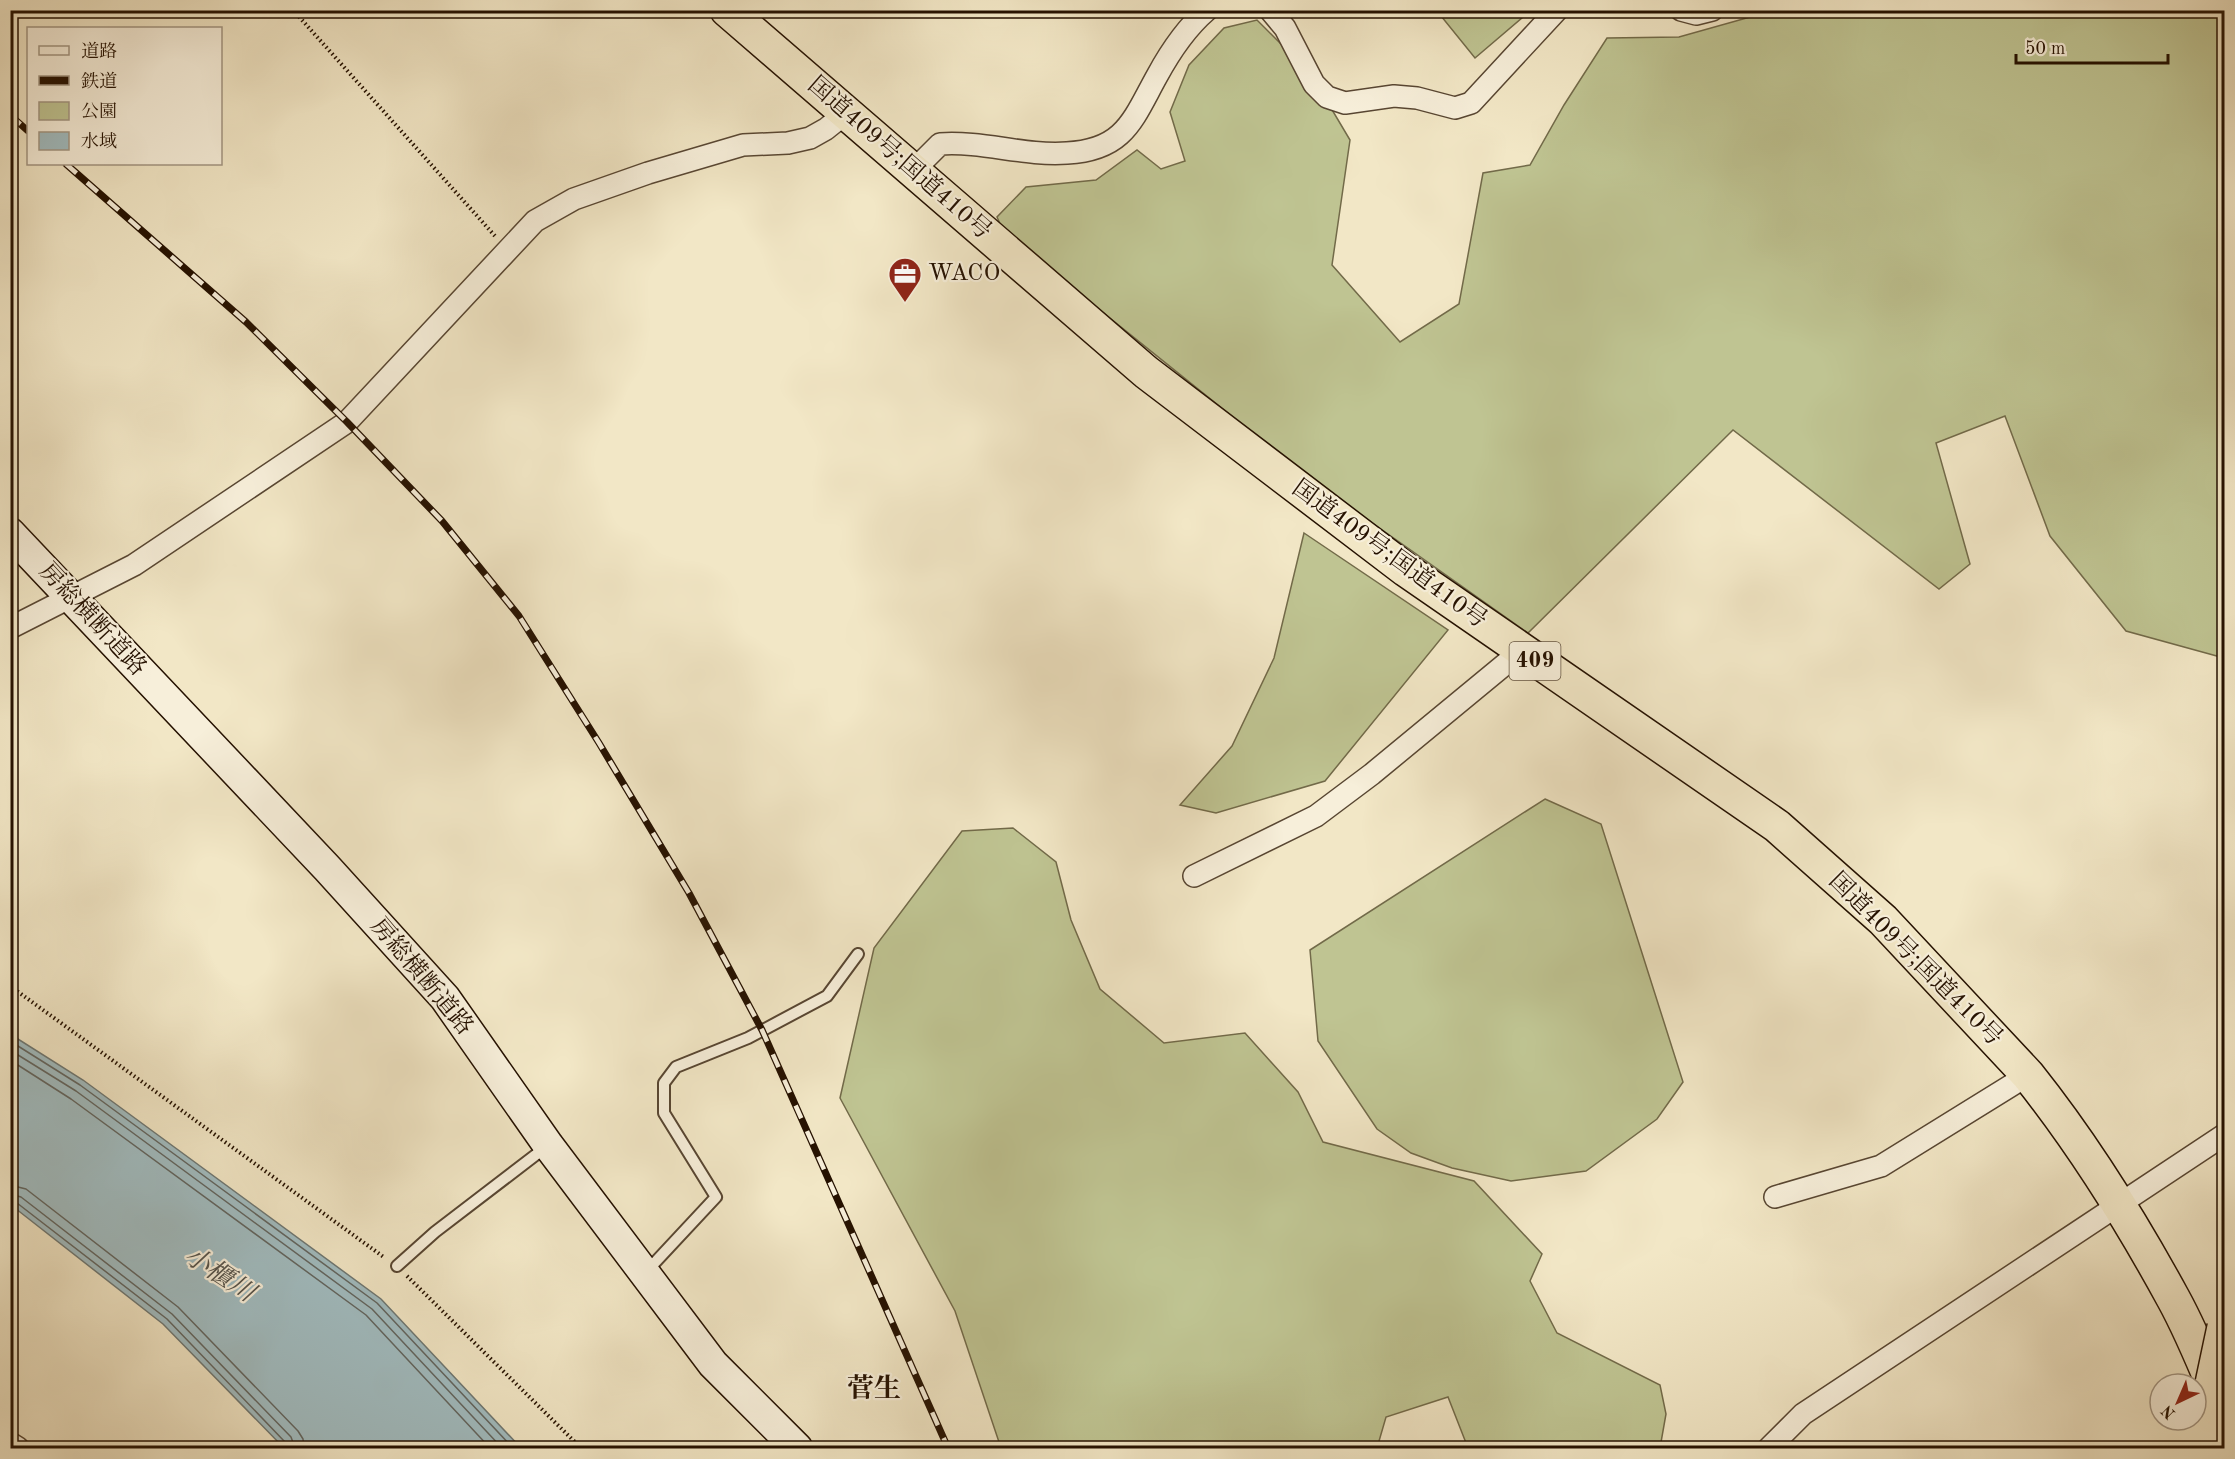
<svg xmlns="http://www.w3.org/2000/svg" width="2235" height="1459" viewBox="0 0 2235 1459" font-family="'Old Standard TT','Noto Serif JP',serif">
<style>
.green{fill:#bfc492;stroke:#726a49;stroke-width:1.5}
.water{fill:#a1bcc0;stroke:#6f7873;stroke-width:1.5}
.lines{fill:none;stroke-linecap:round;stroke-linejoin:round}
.shore{stroke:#636660;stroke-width:1.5}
.lane-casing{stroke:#584632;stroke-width:14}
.street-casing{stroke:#584632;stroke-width:24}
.secondary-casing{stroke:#251100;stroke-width:33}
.highway-casing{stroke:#251100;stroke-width:36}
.path{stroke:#251100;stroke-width:4;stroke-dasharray:1.5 3;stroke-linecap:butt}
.lane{stroke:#f7efda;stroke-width:10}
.street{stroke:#f7efda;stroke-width:21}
.secondary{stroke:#f7efda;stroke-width:30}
.highway{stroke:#f2e7c6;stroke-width:33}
.rail-casing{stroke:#251100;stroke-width:7}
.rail{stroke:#f7efda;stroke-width:4.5;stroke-dasharray:14;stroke-linecap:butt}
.highway-bridge-casing{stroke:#251100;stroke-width:36;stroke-linecap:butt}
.highway-bridge{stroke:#f2e7c6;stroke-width:33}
.labels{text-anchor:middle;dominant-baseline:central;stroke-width:4.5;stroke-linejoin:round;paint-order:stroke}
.shield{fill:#f7efda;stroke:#645441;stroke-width:1.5}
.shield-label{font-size:22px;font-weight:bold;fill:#251100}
.street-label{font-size:24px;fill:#251100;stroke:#f7efda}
.poi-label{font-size:24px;fill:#251100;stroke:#f7efda;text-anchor:start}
.water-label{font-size:26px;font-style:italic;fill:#57554d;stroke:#f7efda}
.quarter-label{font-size:27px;font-weight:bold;fill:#251100;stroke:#f7efda}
</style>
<rect width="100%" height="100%" fill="#f2e7c6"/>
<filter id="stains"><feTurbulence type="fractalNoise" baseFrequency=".00333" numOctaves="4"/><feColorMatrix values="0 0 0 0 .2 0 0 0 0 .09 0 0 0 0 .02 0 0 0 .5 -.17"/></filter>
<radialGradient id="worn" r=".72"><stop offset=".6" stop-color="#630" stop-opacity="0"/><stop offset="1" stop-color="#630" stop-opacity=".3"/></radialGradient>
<path class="green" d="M 1775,10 L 2224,11 L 2224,658 L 2126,631 L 2050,536 L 2005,416 L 1936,443 L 1970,564 L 1939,589 L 1733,430 L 1528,633 L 1310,479 L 1004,233 L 997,217 L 1026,187 L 1096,180 L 1137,150 L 1161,169 L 1185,161 L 1170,112 L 1189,65 L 1224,28 L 1257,20 L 1281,44 L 1293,44 L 1350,140 L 1332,265 L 1400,342 L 1459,304 L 1483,173 L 1530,165 L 1564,105 L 1607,38 L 1679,37 Z
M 1437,11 L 1530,11 L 1475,58 Z
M 1304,533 L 1448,630 L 1325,781 L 1216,813 L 1180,805 L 1232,746 L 1274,658 Z
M 1545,799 L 1601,824 L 1683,1082 L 1657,1119 L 1586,1171 L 1511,1181 L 1452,1168 L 1411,1153 L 1377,1129 L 1318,1041 L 1310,950 Z
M 1013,828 L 1056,862 L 1071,920 L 1100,989 L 1164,1043 L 1245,1033 L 1298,1092 L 1323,1142 L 1474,1181 L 1542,1254 L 1530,1281 L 1557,1333 L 1660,1385 L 1666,1414 L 1660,1448 L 1468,1448 L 1448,1397 L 1386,1417 L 1377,1448 L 1001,1448 L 955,1311 L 840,1098 L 874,948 L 962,831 Z"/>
<path class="water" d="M 10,1034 L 83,1080 L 381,1299 L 521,1448 L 284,1448 L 163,1324 L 11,1205 Z"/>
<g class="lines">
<path class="shore" d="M 10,1041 L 80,1085 L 377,1303 L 513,1448
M 10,1050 L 76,1091 L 372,1309 L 502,1448
M 10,1060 L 71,1099 L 366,1315 L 490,1448
M 10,1185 L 26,1189 L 178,1307 L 298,1431 L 303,1439 L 304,1448
M 10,1194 L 21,1197 L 172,1314 L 291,1437 L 295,1448
M 10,1201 L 17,1203 L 167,1319 L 285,1442 L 287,1448"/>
<defs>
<path id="lane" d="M 397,1266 L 435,1232 L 546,1147
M 647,1271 L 716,1197 L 664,1113 L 664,1083 L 676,1067 L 748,1038 L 827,996 L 858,954"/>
<path id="street" d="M 1270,10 L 1285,28 L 1314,84 L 1327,97 L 1345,103 L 1394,96 L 1417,98 L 1455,108 L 1471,103 L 1557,10
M 1681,10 L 1696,14 L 1712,10
M 913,171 L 940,144 C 983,141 1024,156 1067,153 C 1125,150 1133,119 1157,76 C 1170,52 1186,28 1207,10
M 10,628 L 134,565 L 347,422 L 535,221 L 574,199 L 648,173 L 743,145 L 788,143 L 810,138 L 826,129 L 846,113
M 1194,876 L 1316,816 L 1372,774 L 1521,651
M 1775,1197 L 1881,1166 L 2028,1075
M 10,1443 L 18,1448
M 1769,1448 L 1803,1414 L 2224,1135"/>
<path id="secondary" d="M 10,533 L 327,868 L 445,998 L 548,1145 L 713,1364 L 797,1448"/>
<path id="highway" d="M 727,10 L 1146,372 L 1406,570 L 1777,826 L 1883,920 L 2028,1075 C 2083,1144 2131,1221 2173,1298 C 2193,1334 2208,1373 2224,1411"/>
</defs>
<use href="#lane" class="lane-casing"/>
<use href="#street" class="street-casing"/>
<use href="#secondary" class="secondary-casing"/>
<use href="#highway" class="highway-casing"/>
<path class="path" d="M 293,10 L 495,236
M 10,986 L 385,1258
M 407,1276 L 581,1448"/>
<use href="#lane" class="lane"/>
<use href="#street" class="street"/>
<use href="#secondary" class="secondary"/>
<use href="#highway" class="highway"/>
<defs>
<path id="rail" d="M 10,115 L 28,131
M 66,164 L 246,322 L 347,422 L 442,521 L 519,616 L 599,743 L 689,893 L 762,1030 L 948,1448"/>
</defs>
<use href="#rail" class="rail-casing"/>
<use href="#rail" class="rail"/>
<defs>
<path id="highway-bridge" d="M 2202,1431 L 2224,1327"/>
</defs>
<use href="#highway-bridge" class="highway-bridge-casing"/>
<use href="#highway-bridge" class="highway-bridge"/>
</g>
<defs>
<symbol id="office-pin" viewBox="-11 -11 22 30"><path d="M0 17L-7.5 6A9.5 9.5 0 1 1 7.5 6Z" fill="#8f2418" stroke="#f7efda"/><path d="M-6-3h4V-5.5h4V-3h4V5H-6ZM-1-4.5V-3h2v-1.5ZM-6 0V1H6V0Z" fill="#fff"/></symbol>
</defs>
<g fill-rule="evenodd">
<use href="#office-pin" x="886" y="255" width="38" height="52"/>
</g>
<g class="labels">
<rect class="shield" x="1509.5" y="642" width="51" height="38" rx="4.5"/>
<g class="shield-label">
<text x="1535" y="661">409</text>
</g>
<g class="street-label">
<text transform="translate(899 159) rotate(41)">国道409号;国道410号</text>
<text transform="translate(1389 555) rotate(36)">国道409号;国道410号</text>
<text transform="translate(92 620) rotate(47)">房総横断道路</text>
<text transform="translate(1915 960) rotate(45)">国道409号;国道410号</text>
<text transform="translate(421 977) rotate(50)">房総横断道路</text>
</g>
<g class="poi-label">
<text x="928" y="274">WACO</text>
</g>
<g class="water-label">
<text transform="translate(219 1275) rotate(33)">小櫃川</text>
</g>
<g class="quarter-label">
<text x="874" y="1389">菅生</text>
</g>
</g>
<rect width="2235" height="1459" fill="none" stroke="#f2e7c6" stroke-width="36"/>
<rect x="12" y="12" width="2211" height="1435" fill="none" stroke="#251100" stroke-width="3"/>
<rect x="18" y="18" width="2199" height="1423" fill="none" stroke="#251100" stroke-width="1.5"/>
<rect x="27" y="27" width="195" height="138" fill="#f7efda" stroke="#a39683" stroke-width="1.5"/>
<rect x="39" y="46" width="30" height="9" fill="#f7efda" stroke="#a39683" stroke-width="1.5"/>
<text x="81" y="57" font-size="18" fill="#251100">道路</text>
<rect x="39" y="76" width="30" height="9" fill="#251100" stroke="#a39683" stroke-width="1.5"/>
<text x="81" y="87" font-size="18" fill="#251100">鉄道</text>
<rect x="39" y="102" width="30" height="18" fill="#bfc492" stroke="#a39683" stroke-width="1.5"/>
<text x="81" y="117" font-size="18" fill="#251100">公園</text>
<rect x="39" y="132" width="30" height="18" fill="#a1bcc0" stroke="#a39683" stroke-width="1.5"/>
<text x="81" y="147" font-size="18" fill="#251100">水域</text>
<g transform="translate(2178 1402) rotate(224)"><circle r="28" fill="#f7efda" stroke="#a39683" stroke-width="1.5"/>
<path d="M0-4.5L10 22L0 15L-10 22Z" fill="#8f2418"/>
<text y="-9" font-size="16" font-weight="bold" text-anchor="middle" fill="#251100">N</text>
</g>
<path d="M2016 54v9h152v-9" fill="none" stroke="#251100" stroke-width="3"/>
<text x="2025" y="54" font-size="18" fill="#251100" stroke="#f7efda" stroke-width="4.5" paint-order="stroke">50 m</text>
<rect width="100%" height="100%" filter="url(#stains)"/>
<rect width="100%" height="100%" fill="url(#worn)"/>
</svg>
